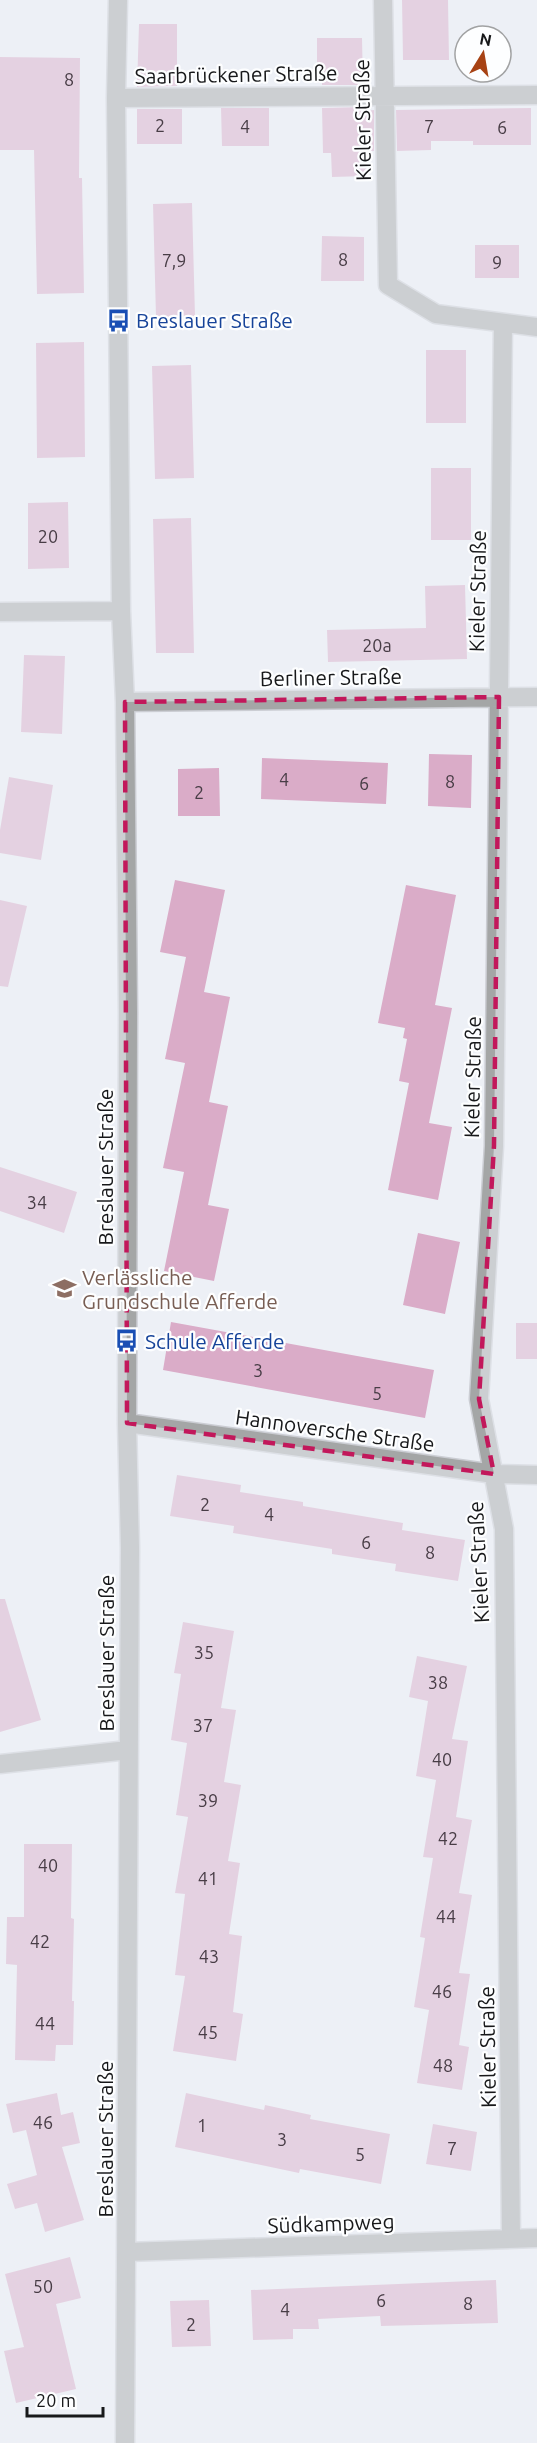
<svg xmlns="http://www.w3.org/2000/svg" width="537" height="2443" viewBox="0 0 537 2443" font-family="Ubuntu,sans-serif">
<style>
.building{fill:#daacc8}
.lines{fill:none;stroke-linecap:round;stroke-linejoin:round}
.street-casing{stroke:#cbcdd3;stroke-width:21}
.street{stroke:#a4a6a6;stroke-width:18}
.marked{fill:none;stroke:#c2185b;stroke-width:4.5;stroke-dasharray:12 8;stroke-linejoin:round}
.labels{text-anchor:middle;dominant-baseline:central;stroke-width:4.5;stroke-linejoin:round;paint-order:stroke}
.number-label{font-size:18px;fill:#483d46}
.street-label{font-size:21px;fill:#17181a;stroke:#fdfeff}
.transit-label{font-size:21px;fill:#164399;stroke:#fdfeff;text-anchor:start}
.education-label{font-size:21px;fill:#785e54;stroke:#fdfeff;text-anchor:start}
</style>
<rect width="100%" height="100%" fill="#edf0f6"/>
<path class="building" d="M 402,0 L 448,0 L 449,60 L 403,60 Z
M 139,24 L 177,24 L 177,86 L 137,87 Z
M 317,38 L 362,38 L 363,85 L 322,85 L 322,83 L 317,83 Z
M 0,57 L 80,58 L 79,178 L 82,178 L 84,293 L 37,294 L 34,150 L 0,150 Z
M 364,107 L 366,111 L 374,110 L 374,151 L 366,151 L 367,176 L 332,177 L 331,153 L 323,153 L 322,108 Z
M 221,108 L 269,108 L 269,146 L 222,146 Z
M 531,108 L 531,145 L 473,145 L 473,141 L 431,141 L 431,150 L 397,151 L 396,110 Z
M 137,109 L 182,109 L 182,144 L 137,144 Z
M 192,203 L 195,316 L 156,317 L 153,204 Z
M 322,236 L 364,237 L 364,281 L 321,281 Z
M 475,245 L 519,245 L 519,278 L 475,278 Z
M 84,342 L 85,457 L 37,458 L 36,343 Z
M 426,350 L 466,350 L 466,423 L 426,423 Z
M 191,365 L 194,478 L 155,479 L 152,366 Z
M 431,468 L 471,468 L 471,540 L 431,540 Z
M 68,502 L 69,568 L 28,569 L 28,503 Z
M 191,518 L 194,653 L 156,653 L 153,519 Z
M 465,585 L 467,659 L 328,662 L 327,630 L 426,628 L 425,586 Z
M 24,655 L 65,656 L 62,734 L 21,732 Z
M 429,754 L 472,755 L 471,808 L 428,806 Z
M 262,758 L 388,763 L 386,804 L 261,799 Z
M 219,768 L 220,816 L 178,816 L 178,769 Z
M 9,777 L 53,785 L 41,860 L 0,853 L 0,830 Z
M 175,880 L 225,890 L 204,992 L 230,997 L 209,1102 L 228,1106 L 208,1205 L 229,1209 L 214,1281 L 164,1271 L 184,1172 L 163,1168 L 185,1063 L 165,1059 L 186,957 L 160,952 Z
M 406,885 L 456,895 L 435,1005 L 452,1008 L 429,1123 L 452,1127 L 438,1200 L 388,1190 L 409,1083 L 399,1081 L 407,1039 L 403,1038 L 405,1028 L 378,1023 Z
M 0,900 L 27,906 L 8,987 L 0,986 Z
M 0,1167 L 77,1192 L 64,1233 L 0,1211 Z
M 418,1233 L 460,1242 L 445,1314 L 403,1305 Z
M 171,1322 L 434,1370 L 425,1418 L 163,1370 Z
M 516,1323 L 537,1323 L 537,1359 L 516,1359 Z
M 177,1475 L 241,1485 L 240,1492 L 303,1502 L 303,1506 L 403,1523 L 402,1530 L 465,1540 L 458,1581 L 395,1571 L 396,1564 L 332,1554 L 332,1549 L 233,1533 L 234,1526 L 170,1516 Z
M 0,1599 L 5,1599 L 41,1720 L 0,1732 Z
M 183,1622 L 234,1631 L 221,1708 L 236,1710 L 224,1782 L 241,1785 L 228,1861 L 240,1863 L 229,1934 L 242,1936 L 233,2012 L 243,2014 L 236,2061 L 173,2051 L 185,1976 L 175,1975 L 185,1894 L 175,1893 L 188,1817 L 176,1815 L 187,1743 L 171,1740 L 181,1674 L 174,1673 Z
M 417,1656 L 467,1666 L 452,1739 L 468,1741 L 456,1817 L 472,1820 L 459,1893 L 472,1895 L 459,1973 L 470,1974 L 459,2045 L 469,2047 L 462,2090 L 417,2083 L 429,2010 L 414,2007 L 425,1938 L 420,1937 L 433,1858 L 423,1857 L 436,1780 L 416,1776 L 428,1701 L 409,1697 Z
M 24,1844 L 72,1844 L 71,1918 L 74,1919 L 72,2001 L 74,2001 L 73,2045 L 56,2045 L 55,2061 L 15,2060 L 17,1965 L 6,1964 L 7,1917 L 24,1917 Z
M 57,2093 L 61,2115 L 73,2112 L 80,2143 L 62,2147 L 84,2220 L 45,2232 L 37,2203 L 15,2209 L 7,2184 L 37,2175 L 26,2130 L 13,2133 L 6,2104 Z
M 186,2093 L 264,2110 L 265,2105 L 311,2115 L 310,2119 L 390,2134 L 381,2184 L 300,2169 L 299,2173 L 175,2147 Z
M 433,2124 L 477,2132 L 471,2171 L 426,2164 Z
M 70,2257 L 81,2298 L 56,2304 L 76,2389 L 16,2403 L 4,2351 L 24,2347 L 5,2274 Z
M 496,2280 L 498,2323 L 381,2326 L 380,2316 L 318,2319 L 319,2329 L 293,2329 L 293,2339 L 253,2340 L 251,2290 Z
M 209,2300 L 211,2346 L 172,2347 L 170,2301 Z"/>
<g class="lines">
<defs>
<path id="street" d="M 118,0 L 116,98 L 121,611 L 125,702 L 128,1012 L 127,1423 L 130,1548 L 125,2443
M 383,0 L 388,285 L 436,314 L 537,327
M 116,98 L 537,95
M 503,323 L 494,1146 L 479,1399 L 504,1529 L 511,2239
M 0,612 L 121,611
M 125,702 L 537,697
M 127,1423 L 494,1474 L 537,1475
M 0,1764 L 128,1750
M 127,2252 L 537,2238"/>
</defs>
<use href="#street" class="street-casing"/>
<use href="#street" class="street"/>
</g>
<path d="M0 0H537V2443H0ZM 499,697 L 494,1146 L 479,1399 L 494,1474 L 127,1423 L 125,702 Z" fill="#edf0f6" fill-opacity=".55" fill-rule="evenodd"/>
<path class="marked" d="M 499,697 L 494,1146 L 479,1399 L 494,1474 L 127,1423 L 125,702 Z"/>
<defs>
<symbol id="bus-bare" viewBox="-9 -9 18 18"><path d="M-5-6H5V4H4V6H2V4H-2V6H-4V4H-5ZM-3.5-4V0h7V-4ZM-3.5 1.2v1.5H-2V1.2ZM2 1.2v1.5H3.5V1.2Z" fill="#1a4fb4" stroke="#fdfeff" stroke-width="2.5" paint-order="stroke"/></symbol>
<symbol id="school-bare" viewBox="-9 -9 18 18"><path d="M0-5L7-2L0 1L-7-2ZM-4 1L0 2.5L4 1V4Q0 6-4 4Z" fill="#8d6e63" stroke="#fdfeff" stroke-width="2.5" paint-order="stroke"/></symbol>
</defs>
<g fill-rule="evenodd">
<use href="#bus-bare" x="102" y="304" width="33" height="33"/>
<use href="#school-bare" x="48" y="1272" width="33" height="33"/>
<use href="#bus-bare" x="110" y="1324" width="33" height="33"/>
</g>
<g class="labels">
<g class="number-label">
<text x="69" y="79">8</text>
<text x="160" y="125">2</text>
<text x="245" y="126">4</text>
<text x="429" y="126">7</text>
<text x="502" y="127">6</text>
<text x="343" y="259">8</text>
<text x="174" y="260">7,9</text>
<text x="497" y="262">9</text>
<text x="48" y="536">20</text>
<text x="377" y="645">20a</text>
<text x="284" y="779">4</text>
<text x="450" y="781">8</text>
<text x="364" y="783">6</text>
<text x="199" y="792">2</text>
<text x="37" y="1202">34</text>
<text x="258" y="1370">3</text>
<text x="377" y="1393">5</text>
<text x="205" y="1504">2</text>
<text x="269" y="1514">4</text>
<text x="366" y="1542">6</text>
<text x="430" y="1552">8</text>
<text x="204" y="1652">35</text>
<text x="438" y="1682">38</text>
<text x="203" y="1725">37</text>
<text x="442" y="1759">40</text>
<text x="208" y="1800">39</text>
<text x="448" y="1838">42</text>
<text x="48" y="1865">40</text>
<text x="208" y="1878">41</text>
<text x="446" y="1916">44</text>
<text x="40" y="1941">42</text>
<text x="209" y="1956">43</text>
<text x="442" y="1991">46</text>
<text x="45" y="2023">44</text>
<text x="208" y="2032">45</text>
<text x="443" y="2065">48</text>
<text x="43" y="2122">46</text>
<text x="202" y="2125">1</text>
<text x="282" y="2139">3</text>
<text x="452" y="2148">7</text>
<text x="360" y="2154">5</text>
<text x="43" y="2286">50</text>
<text x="381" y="2300">6</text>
<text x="468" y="2303">8</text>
<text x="285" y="2309">4</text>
<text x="191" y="2324">2</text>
</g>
<g class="street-label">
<text transform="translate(236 74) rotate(-1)">Saarbrückener Straße</text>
<text transform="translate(362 120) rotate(-91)">Kieler Straße</text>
<text transform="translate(477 591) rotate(-89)">Kieler Straße</text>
<text transform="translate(331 677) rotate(-1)">Berliner Straße</text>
<text transform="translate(472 1077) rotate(-89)">Kieler Straße</text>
<text transform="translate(105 1167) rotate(-90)">Breslauer Straße</text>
<text transform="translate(335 1430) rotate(8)">Hannoversche Straße</text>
<text transform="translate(478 1562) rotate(-93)">Kieler Straße</text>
<text transform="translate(106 1653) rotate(-90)">Breslauer Straße</text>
<text transform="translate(487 2047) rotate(-91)">Kieler Straße</text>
<text transform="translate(105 2139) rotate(-90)">Breslauer Straße</text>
<text transform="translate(331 2223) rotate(-2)">Südkampweg</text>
</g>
<g class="transit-label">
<text x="136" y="320">Breslauer Straße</text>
<text x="145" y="1341">Schule Afferde</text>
</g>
<g class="education-label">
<text x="82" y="1277">Verlässliche<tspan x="82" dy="24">Grundschule Afferde</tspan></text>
</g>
</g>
<g transform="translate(483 54) rotate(11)"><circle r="28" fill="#fdfeff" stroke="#a1a2a3" stroke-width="1.5"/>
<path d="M0-4.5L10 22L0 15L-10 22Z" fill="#a74214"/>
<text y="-9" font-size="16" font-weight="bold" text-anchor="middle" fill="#17181a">N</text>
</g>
<path d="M27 2407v9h76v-9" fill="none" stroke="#17181a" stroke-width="3"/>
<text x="36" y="2407" font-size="18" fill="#17181a" stroke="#fdfeff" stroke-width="4.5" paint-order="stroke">20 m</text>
</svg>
